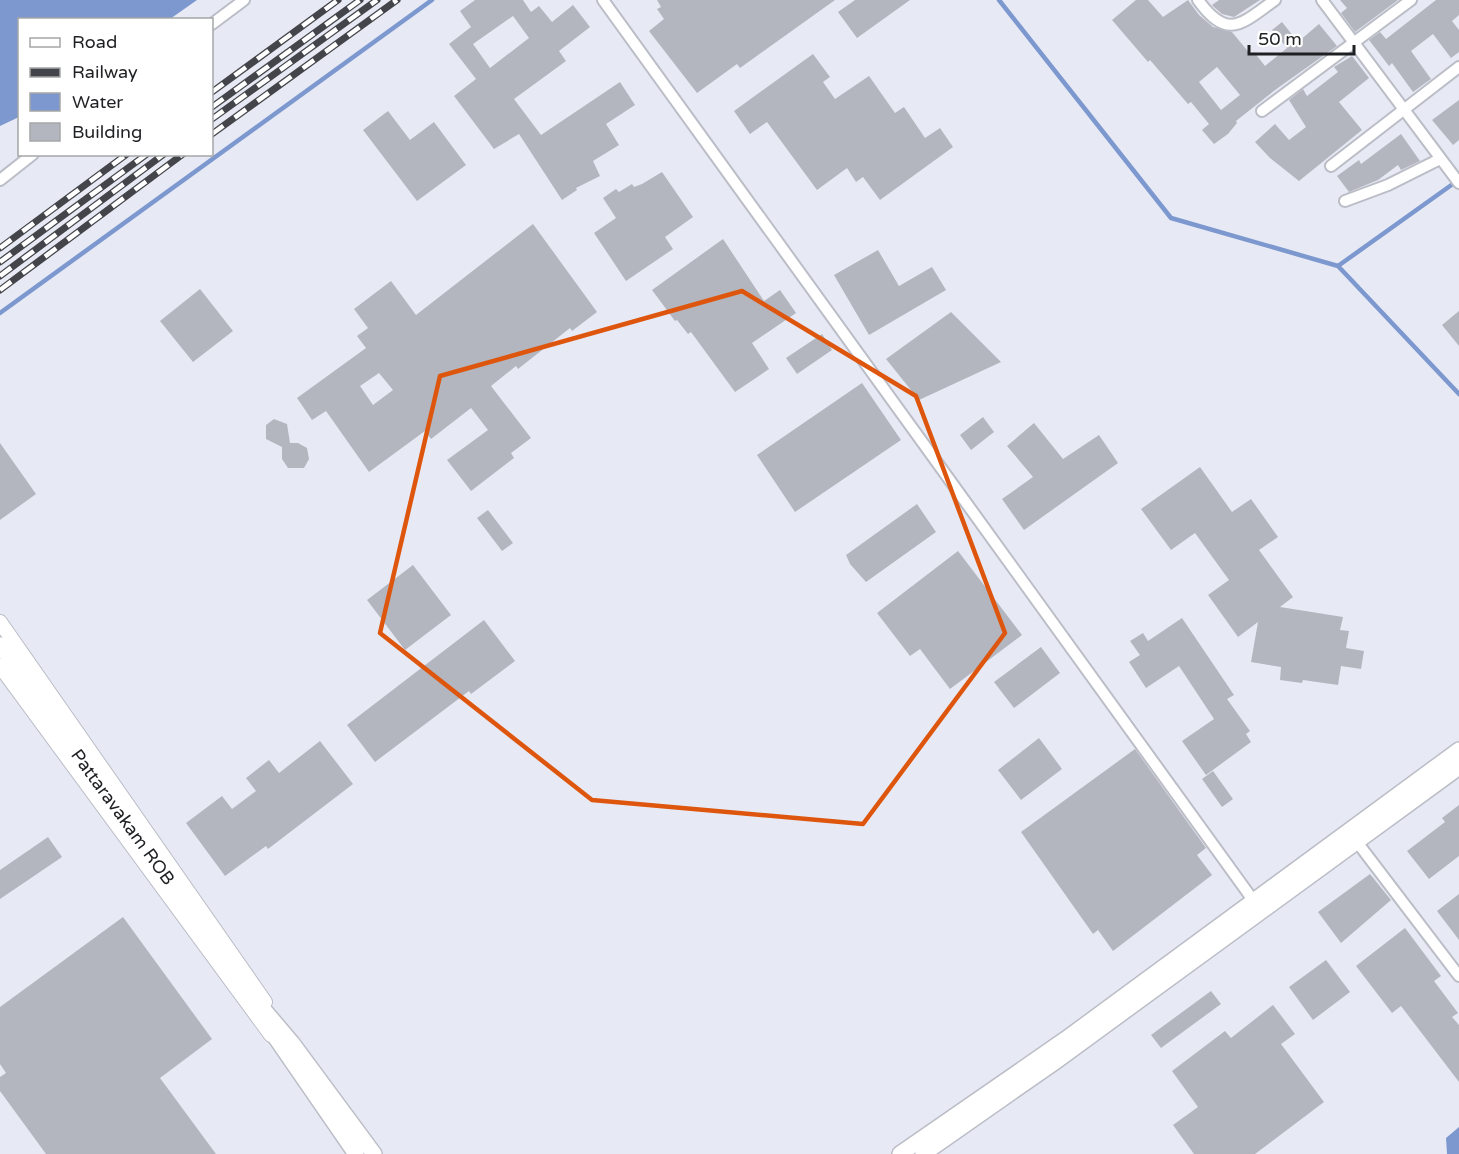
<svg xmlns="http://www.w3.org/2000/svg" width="1459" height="1154" viewBox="0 0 1459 1154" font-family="'Varela Round',sans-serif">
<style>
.water{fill:#7c98cf}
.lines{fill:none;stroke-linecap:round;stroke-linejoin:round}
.stream{stroke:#7c98cf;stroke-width:4.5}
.building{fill:#b3b6bf;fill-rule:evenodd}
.minor-casing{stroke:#bbbdc7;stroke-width:14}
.tertiary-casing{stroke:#bbbdc7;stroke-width:16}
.secondary-casing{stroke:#bbbdc7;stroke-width:18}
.minor{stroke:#fff;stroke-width:10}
.tertiary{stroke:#fff;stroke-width:14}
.secondary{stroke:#fff;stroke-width:15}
.rail-casing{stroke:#44454a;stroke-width:7}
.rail{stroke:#fff;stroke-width:4.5;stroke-dasharray:14;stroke-linecap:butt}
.marked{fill:none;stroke:#de560d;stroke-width:4.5;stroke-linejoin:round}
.labels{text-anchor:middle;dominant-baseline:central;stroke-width:5;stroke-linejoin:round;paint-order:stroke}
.street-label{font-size:18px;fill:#1f2023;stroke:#fff}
</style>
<rect width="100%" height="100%" fill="#e7eaf4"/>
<path class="water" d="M 0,0 L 197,0 L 170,19 L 20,20 L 19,117 L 0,126 Z
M 1459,1127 L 1459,1154 L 1447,1154 L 1446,1138 Z"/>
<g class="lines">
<path class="stream" d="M 999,0 L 1171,218 L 1338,266 L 1459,394
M 1338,266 L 1457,181
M 0,313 L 432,0"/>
</g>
<path class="building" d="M 475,0 L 523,0 L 531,12 L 539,6 L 552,22 L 573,5 L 590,27 L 559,51 L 566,61 L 514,99 L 541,135 L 620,82 L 635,105 L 606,124 L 619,145 L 593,161 L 600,176 L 576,188 L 577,190 L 562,200 L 519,134 L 494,149 L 454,96 L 476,79 L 449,44 L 471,27 L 460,11 ZM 513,16 L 529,38 L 490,68 L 473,44 Z
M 657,0 L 835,0 L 740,68 L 737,64 L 697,93 L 649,31 L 664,19 L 657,9 L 661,7 Z
M 855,0 L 910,0 L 857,38 L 838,12 Z
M 1136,0 L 1148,0 L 1163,17 L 1188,0 L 1199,15 L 1213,27 L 1232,32 L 1251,55 L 1254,52 L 1265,66 L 1287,48 L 1272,30 L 1282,22 L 1298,42 L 1319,24 L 1337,46 L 1275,90 L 1236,121 L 1237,123 L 1228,134 L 1214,144 L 1202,130 L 1209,124 L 1191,102 L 1188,104 L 1150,60 L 1148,62 L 1112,20 ZM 1217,67 L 1240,95 L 1221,110 L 1199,82 Z
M 1219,0 L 1260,0 L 1234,17 L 1222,14 L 1214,7 L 1212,5 Z
M 1340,0 L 1398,0 L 1355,32 L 1341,13 L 1347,8 Z
M 1436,0 L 1459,0 L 1459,15 L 1452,21 L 1459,30 L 1459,52 L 1451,58 L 1433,34 L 1411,51 L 1431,79 L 1413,92 L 1392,63 L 1389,66 L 1369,40 L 1380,32 L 1386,39 Z
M 813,54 L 830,77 L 823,82 L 835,99 L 869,76 L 895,113 L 904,107 L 925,138 L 940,128 L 953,147 L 880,200 L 863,177 L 856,182 L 847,168 L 817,190 L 767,122 L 750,134 L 734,111 Z
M 1352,56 L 1369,78 L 1339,102 L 1362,130 L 1299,181 L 1270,158 L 1255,142 L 1275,124 L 1289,140 L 1306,127 L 1289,100 L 1303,89 L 1307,96 L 1338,72 L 1334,67 Z
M 1459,100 L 1459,140 L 1453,145 L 1432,120 Z
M 388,111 L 410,140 L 434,122 L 466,165 L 417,201 L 363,130 Z
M 1401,134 L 1420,161 L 1401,170 L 1398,165 L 1378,180 L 1349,192 L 1337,176 L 1359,160 L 1361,164 Z
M 662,172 L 693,217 L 665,237 L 673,249 L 626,281 L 594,233 L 616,218 L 603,198 L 616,189 L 619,192 L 632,184 L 634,187 L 642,184 Z
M 533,224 L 597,312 L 572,331 L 570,328 L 518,369 L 516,366 L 491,386 L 531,438 L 511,453 L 514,458 L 471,491 L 447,460 L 488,430 L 471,408 L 431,439 L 425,431 L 369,472 L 326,411 L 312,420 L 297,398 L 366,348 L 357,336 L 368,328 L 354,309 L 391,281 L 416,315 ZM 379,373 L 393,390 L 373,405 L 360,386 Z
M 723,239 L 764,301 L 780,290 L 796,313 L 752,343 L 769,369 L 735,392 L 691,332 L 688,334 L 677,320 L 675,321 L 652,290 Z
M 878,250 L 899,286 L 932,267 L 946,290 L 869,335 L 834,275 Z
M 200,289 L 233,331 L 193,362 L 160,321 Z
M 1459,311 L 1459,346 L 1442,325 Z
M 951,312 L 1001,362 L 919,400 L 886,359 Z
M 822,334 L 832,350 L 797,374 L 786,358 Z
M 862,383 L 901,440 L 795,512 L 757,455 Z
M 983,417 L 994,432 L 971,450 L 960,435 Z
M 274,419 L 287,424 L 290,443 L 298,443 L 307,448 L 309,459 L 304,468 L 288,468 L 282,459 L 282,447 L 266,439 L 266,425 Z
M 1034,423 L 1063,459 L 1099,435 L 1118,463 L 1024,530 L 1002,499 L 1033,477 L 1007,446 Z
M 0,443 L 36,494 L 0,520 Z
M 1200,467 L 1232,512 L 1251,499 L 1278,537 L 1259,550 L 1293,597 L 1280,607 L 1343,617 L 1340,630 L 1349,631 L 1346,648 L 1364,651 L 1361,669 L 1341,666 L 1338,685 L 1303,680 L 1302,683 L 1280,680 L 1281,667 L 1251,662 L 1258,622 L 1238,637 L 1208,595 L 1229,580 L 1195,533 L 1171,550 L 1141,509 Z
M 917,504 L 936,532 L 866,582 L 850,564 L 846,555 Z
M 488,510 L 513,543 L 502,551 L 477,518 Z
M 958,551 L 1022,635 L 950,689 L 920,649 L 910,656 L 877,613 Z
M 413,565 L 451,615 L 405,650 L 367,600 Z
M 1182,618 L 1234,695 L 1227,699 L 1250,731 L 1246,734 L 1251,742 L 1206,775 L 1182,741 L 1214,719 L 1179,666 L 1146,688 L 1129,662 L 1140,655 L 1130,641 L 1143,633 L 1148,641 Z
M 484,620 L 515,661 L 471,694 L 469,691 L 375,762 L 347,725 Z
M 1041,647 L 1060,673 L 1014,708 L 994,682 Z
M 1039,738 L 1062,769 L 1021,800 L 998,770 Z
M 320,741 L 353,784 L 268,849 L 266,846 L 225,876 L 186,823 L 222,796 L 232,809 L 256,791 L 246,778 L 269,760 L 279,773 Z
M 1135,749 L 1206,848 L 1197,855 L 1212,875 L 1113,951 L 1098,930 L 1093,934 L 1021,832 Z
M 1213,771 L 1233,799 L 1222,807 L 1202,779 Z
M 1459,805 L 1459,856 L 1429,879 L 1407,851 L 1445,822 L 1442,818 Z
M 48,837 L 62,857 L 0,899 L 0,870 Z
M 1370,874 L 1391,900 L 1341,943 L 1318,912 Z
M 1459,894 L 1459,940 L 1437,911 Z
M 123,917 L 212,1039 L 160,1078 L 216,1154 L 46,1154 L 0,1091 L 0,1077 L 6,1073 L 0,1064 L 0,1007 Z
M 1405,928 L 1441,976 L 1434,981 L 1458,1013 L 1452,1017 L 1459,1025 L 1459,1082 L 1401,1006 L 1392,1013 L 1356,966 Z
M 1326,960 L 1350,992 L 1313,1020 L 1289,987 Z
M 1211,991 L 1221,1004 L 1161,1048 L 1151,1035 Z
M 1273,1005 L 1295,1034 L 1281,1044 L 1324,1102 L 1255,1154 L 1194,1154 L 1173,1125 L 1198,1107 L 1172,1071 L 1225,1031 L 1231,1038 Z"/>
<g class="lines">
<defs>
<path id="minor" d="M 603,0 L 1253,900
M 1198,0 C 1228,41 1241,24 1275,0
M 1322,0 L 1459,183
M 212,24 L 244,0
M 1262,111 L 1411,0
M 1331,166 L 1459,67
M 0,180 L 33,154
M 1345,201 L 1388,185 L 1440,159
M 1357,842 L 1459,976"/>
<path id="tertiary" d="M 0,622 L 265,1002
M 0,666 L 271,1035"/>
<path id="secondary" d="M 0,645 L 246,989 L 292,1043 L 374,1154
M 267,1025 L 356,1154
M 900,1154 L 1066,1039 L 1459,750
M 923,1154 L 1056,1061 L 1459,767"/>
</defs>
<use href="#minor" class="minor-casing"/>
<use href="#tertiary" class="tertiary-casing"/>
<use href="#secondary" class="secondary-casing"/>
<use href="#minor" class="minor"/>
<use href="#tertiary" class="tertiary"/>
<use href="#secondary" class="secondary"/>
<defs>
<path id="rail" d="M 212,92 L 338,0
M 212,107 L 360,0
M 212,119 L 377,0
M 212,134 L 397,0
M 0,248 L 127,154
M 0,262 L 147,154
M 0,276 L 164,154
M 0,290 L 183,154"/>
</defs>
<use href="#rail" class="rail-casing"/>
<use href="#rail" class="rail"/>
</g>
<path class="marked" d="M 742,291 L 916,396 L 1005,633 L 863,824 L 592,800 L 380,633 L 440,376 Z"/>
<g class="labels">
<g class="street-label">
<text transform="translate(123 817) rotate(54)">Pattaravakam ROB</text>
</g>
</g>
<rect x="18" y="18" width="195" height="138" fill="#ffffff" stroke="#a5a6a7" stroke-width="1.5"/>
<rect x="30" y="38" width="30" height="9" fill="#ffffff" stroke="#a5a6a7" stroke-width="1.5"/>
<text x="72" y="48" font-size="18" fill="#1f2023">Road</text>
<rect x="30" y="68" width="30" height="9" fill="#44454a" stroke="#a5a6a7" stroke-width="1.5"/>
<text x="72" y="78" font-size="18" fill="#1f2023">Railway</text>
<rect x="30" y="93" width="30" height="18" fill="#7c98cf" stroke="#a5a6a7" stroke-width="1.5"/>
<text x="72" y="108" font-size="18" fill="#1f2023">Water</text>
<rect x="30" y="123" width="30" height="18" fill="#b3b6bf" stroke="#a5a6a7" stroke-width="1.5"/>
<text x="72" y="138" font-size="18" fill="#1f2023">Building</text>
<path d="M1249 45v9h105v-9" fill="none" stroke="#1f2023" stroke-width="3"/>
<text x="1258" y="45" font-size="18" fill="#1f2023" stroke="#ffffff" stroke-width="4.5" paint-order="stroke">50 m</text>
</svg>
